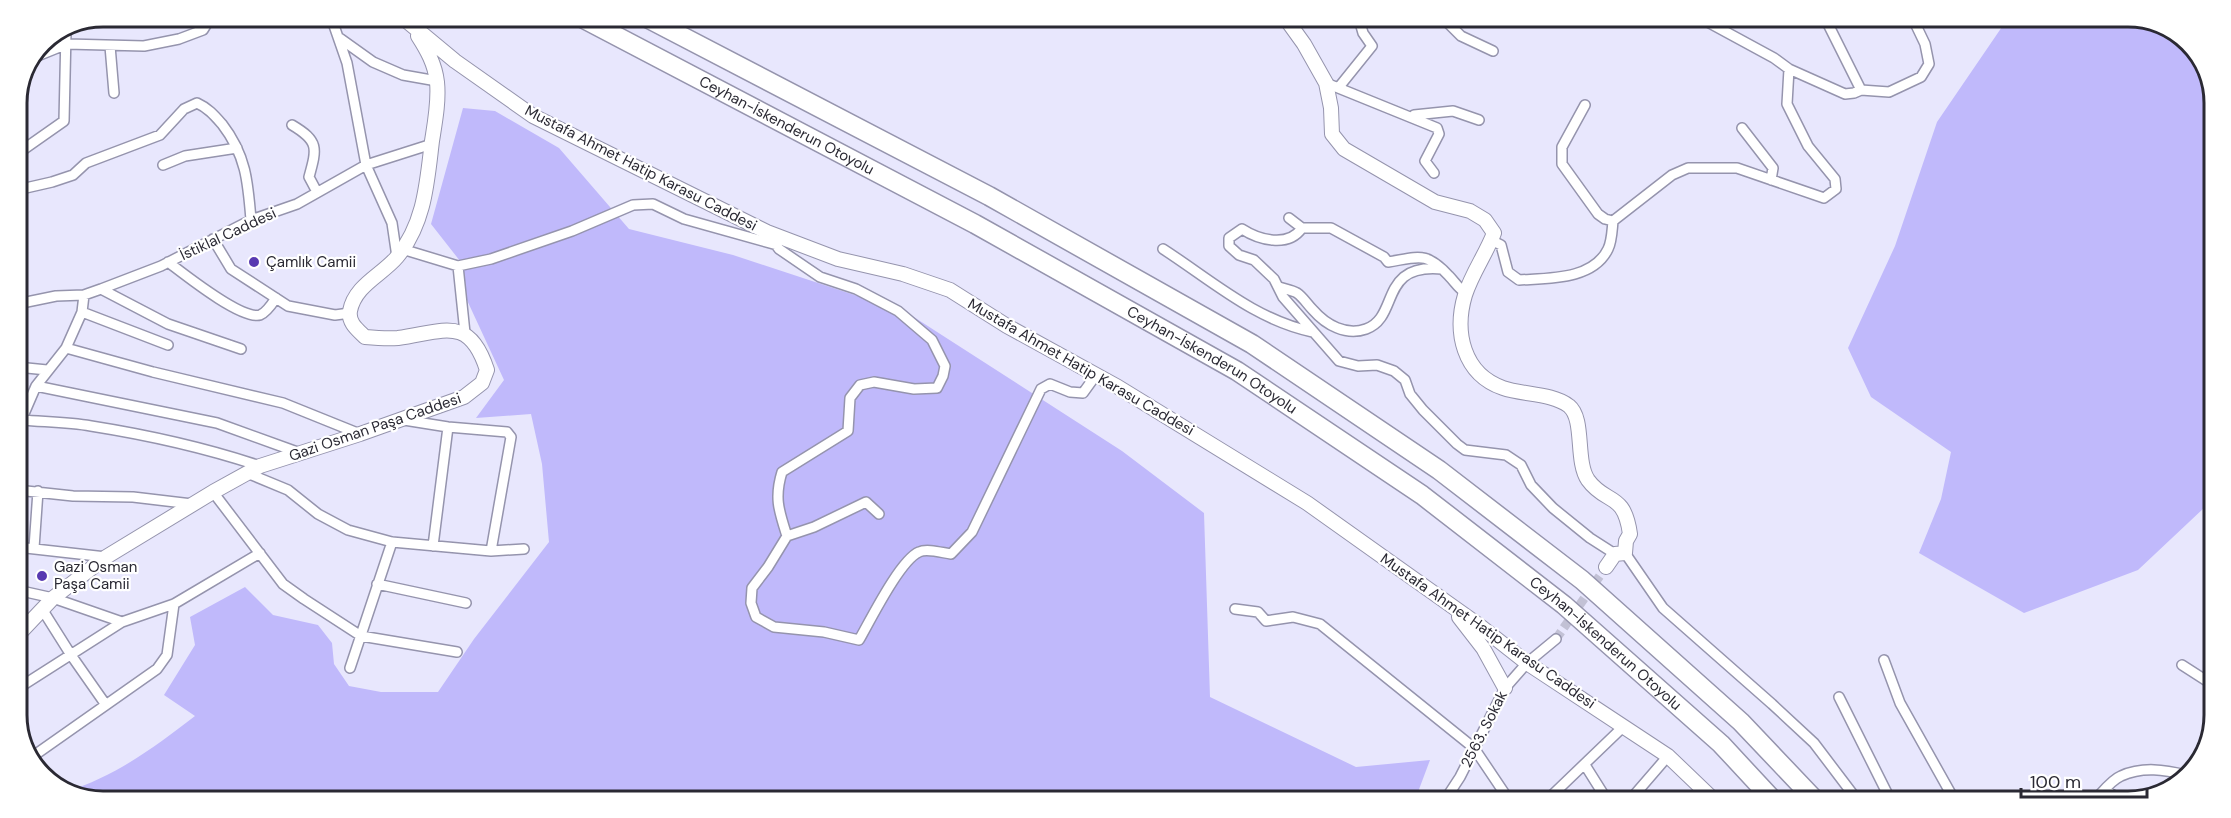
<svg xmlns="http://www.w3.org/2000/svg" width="2231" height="818" viewBox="0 0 2231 818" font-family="'DM Sans',sans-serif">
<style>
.green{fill:#c0b9fb}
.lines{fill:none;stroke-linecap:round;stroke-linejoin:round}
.street-tunnel{stroke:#c2c1d5;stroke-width:9;stroke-dasharray:9 4.5;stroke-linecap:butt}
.street-casing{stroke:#9594ad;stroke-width:12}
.secondary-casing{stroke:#9594ad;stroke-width:16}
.highway-casing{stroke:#9594ad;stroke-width:21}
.street{stroke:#fff;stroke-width:9}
.secondary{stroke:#fff;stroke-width:14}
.highway{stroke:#fff;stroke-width:18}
.poi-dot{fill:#5839b1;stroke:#fff;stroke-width:2}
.labels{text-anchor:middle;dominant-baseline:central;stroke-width:4.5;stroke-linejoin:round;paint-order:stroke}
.street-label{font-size:15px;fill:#2a2933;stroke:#fff}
.poi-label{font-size:15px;fill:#2a2933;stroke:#fff;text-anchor:start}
.rim{fill:none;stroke:#2a2933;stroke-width:3}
</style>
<rect width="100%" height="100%" fill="#e8e7fd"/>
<path class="green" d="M 2006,21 L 2156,21 L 2197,51 L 2214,97 L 2211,507 L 2205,507 L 2138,570 L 2024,613 L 1919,553 L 1941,499 L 1951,452 L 1871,397 L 1848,348 L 1895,246 L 1937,122 Z
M 463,108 L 495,111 L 559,148 L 629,229 L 733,255 L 906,312 L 1122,451 L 1204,513 L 1210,697 L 1356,767 L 1430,760 L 1415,800 L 75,797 L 67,791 C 115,777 156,746 195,716 L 164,695 L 195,645 L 190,617 L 245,587 L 273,615 L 318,625 L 332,643 L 334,664 L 349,686 L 381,692 L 438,692 L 474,639 L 549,542 L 542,464 L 531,414 L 476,418 L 504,380 L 466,298 L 460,261 L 431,224 Z"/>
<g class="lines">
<path class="street-tunnel" d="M 1556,639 L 1606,567"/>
<defs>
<path id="street" d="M 331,17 L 347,63 L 366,165 L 392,223 L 397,257
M 1445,20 L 1461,36 L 1493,51
M 1704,20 L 1774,58 L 1789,69 L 1845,94 L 1854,93 L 1861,90 L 1889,92 L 1921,77 L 1929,64 L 1925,44 L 1914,21
M 1826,20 L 1861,90
M 338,37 L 373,62 L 403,75 L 437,81
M 110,46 L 114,93
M 35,57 L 67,44 L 144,46 L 179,39 L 203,30 L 211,17
M 1326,83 L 1437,128 L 1439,134 L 1425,161 L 1434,173
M 1339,87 L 1372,46 L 1363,33 L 1359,19
M 1585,105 L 1562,147 L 1562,164 L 1598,214 L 1605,219 L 1613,221
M 1414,115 L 1453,111 L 1479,120
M 292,125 C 319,141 317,148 309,177 L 317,192
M 1742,128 L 1773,168 L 1771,180
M 17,154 L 64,121 L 66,32
M 163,165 L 185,156 L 237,148
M 17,190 L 52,182 L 73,175 L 86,163 L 160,135 L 184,109 L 197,103 C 208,108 214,115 222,124 C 246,155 248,182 251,220
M 1289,218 L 1302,228 C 1288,248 1259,240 1242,229 L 1229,238 L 1229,246 L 1239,255 L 1254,260 L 1274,279 L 1283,297 L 1339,361 L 1358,366 L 1377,365 L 1394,371 L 1405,380 L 1410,394 L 1423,410 L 1457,444 L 1465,450 L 1506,455 L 1521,465 L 1531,485 L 1553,508 L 1590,538 L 1615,554
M 1302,228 L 1331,228 L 1384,257 L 1388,262 C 1419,257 1426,251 1449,276 C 1455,282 1458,288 1466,293
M 768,234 L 779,249 L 820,277 L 856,289 L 898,311 L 932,340 L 945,366 L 943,376 L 937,388 L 914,389 L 874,382 L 860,385 L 850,398 L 848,431 L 782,472 C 774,498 779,511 787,536 L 768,567 L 752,588 L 751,603 L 756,617 L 774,627 L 824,632 L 859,640 C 870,621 900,560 919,552 C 927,548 943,553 951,554 L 972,532 L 1041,389 L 1050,384 L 1070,392 L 1083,393 L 1096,375
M 213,239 L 231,269 L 288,306 L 335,315 L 350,313
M 1491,240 L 1501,245 L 1508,272 L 1519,280 C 1549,278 1593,280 1608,249 C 1612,241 1612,230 1613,221 L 1672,175 L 1688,168 L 1737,168 L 1824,198 L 1836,189 L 1835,179 L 1808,146 L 1787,104 L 1789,69
M 402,249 L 458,266 L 491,259 L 572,231 L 633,205 L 653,204 L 684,219 L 777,245
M 1163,249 C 1211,280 1255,320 1313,332
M 168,262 C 184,274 241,320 260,315 C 266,313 272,304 276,298
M 458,266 L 465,333
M 1279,287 C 1285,289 1292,290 1297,293 C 1303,297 1307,304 1313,310 C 1326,325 1346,336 1366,329 C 1400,317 1378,263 1442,269
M 101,289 L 168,324 L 241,349
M 17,304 L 56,296 L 84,295 L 101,289 L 161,266 L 251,220 L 297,204 L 366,165 L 432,144
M 82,312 L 168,345
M 66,348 L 153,372 L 283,403 L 360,434
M 17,367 L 47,370
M 36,386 L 217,423 L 300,453
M 22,420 C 45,422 68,422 91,426 C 148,435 206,448 260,466
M 404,420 L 448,427 L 507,432 L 511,437 L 491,551
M 17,430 L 36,386 L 66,348 L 82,312 L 84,295
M 247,473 L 288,490 L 318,514 L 348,530 L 392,542 L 491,551 L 524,549
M 17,490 L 73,496 L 133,497 L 192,504
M 213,492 L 283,584 L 304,599 L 361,636 L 457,652
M 787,536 L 814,527 L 866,502 L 879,514
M 433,546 L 448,427
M 17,547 L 106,557
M 34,548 L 38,491
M 1625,553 L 1663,608 L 1772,704 L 1814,743 L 1858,801
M 377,584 L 466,603
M 17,590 L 53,598 L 122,622
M 42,609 L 71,655 L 106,705
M 1235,609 L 1258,612 L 1266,621 L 1293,617 L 1320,624 L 1474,748 L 1509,800
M 1884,660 L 1900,703 L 1955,801
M 2182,665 L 2210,683
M 350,668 L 392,542
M 17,689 L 122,622 L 174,604 L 260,553
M 1839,697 L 1891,801
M 30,756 L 39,752 L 157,669 L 167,655 L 174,604
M 1585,765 L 1607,800
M 2106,789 L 2119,801
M 1445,800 L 1460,777 L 1505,688 L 1527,663 L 1556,639
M 1547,800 L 1624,726
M 1630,800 L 1668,756
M 2094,801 C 2102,793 2111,780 2121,776 C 2143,766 2165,770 2187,775"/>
<path id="secondary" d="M 402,17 L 455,61 L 533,116 L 767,232 L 838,259 L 903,274 L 950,290 L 1007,326 L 1118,387 L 1307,503 L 1480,626 L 1527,663 L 1668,756 L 1715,801
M 1286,19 L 1304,44 L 1326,83 L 1331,108 L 1332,134 L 1344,149 L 1435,202 L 1470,211 L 1485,220 L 1494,233 C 1486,254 1472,273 1465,295 C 1454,332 1463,374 1503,388 C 1523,395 1552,393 1569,406 C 1585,419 1575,461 1588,480 C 1606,505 1624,491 1630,534 L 1626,541 L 1625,553 L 1615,554 L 1606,567
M 1459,617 L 1483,648 L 1505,688
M 17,636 L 53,598 L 106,557 L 213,492 L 260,466 L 360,434 L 464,397 L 482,383 L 487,370 C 469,314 443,332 398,338 C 387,339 376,338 365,337 C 358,330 348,323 350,311 C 355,285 382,275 397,257 C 425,223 427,182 432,141 C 435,122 439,101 437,82 C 435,64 427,50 418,36"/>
<g id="highway">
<path id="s1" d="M 582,18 L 975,224 L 1237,371 L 1422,495 L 1564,605 L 1721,744 L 1774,801"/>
<path d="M 647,18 L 989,196 L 1252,344 L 1439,470 L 1582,580 L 1741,722 L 1816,801"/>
</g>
</defs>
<use href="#street" class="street-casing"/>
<use href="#secondary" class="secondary-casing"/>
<use href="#highway" class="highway-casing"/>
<use href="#street" class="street"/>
<use href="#secondary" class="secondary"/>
<use href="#highway" class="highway"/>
</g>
<g class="poi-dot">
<circle cx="254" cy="262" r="6"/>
<circle cx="42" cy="576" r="6"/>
</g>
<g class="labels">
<g class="street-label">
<text stroke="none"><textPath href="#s1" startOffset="231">Ceyhan-İskenderun Otoyolu</textPath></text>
<text transform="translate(641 168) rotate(27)">Mustafa Ahmet Hatip Karasu Caddesi</text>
<text transform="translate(228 234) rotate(-25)">İstiklal Caddesi</text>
<text stroke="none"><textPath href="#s1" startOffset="717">Ceyhan-İskenderun Otoyolu</textPath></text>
<text transform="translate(1081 367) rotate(30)">Mustafa Ahmet Hatip Karasu Caddesi</text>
<text transform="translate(375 427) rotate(-19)">Gazi Osman Paşa Caddesi</text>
<text transform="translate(1488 631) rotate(35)">Mustafa Ahmet Hatip Karasu Caddesi</text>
<text stroke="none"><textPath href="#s1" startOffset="1203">Ceyhan-İskenderun Otoyolu</textPath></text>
<text transform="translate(1484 729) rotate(-63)">2563. Sokak</text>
</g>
<g class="poi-label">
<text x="266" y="262">Çamlık Camii</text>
<text x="54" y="567">Gazi Osman<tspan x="54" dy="17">Paşa Camii</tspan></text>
</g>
</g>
<path d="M0 0H2231V818H0ZM103 27H2128A76 76 0 0 1 2204 103V715A76 76 0 0 1 2128 791H103A76 76 0 0 1 27 715V103A76 76 0 0 1 103 27Z" fill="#fff" fill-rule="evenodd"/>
<path class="rim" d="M103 27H2128A76 76 0 0 1 2204 103V715A76 76 0 0 1 2128 791H103A76 76 0 0 1 27 715V103A76 76 0 0 1 103 27Z"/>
<path d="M2021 788v9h126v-9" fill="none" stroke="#2a2933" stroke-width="3"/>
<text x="2030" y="788" font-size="18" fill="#2a2933" stroke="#ffffff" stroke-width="4.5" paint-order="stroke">100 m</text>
</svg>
